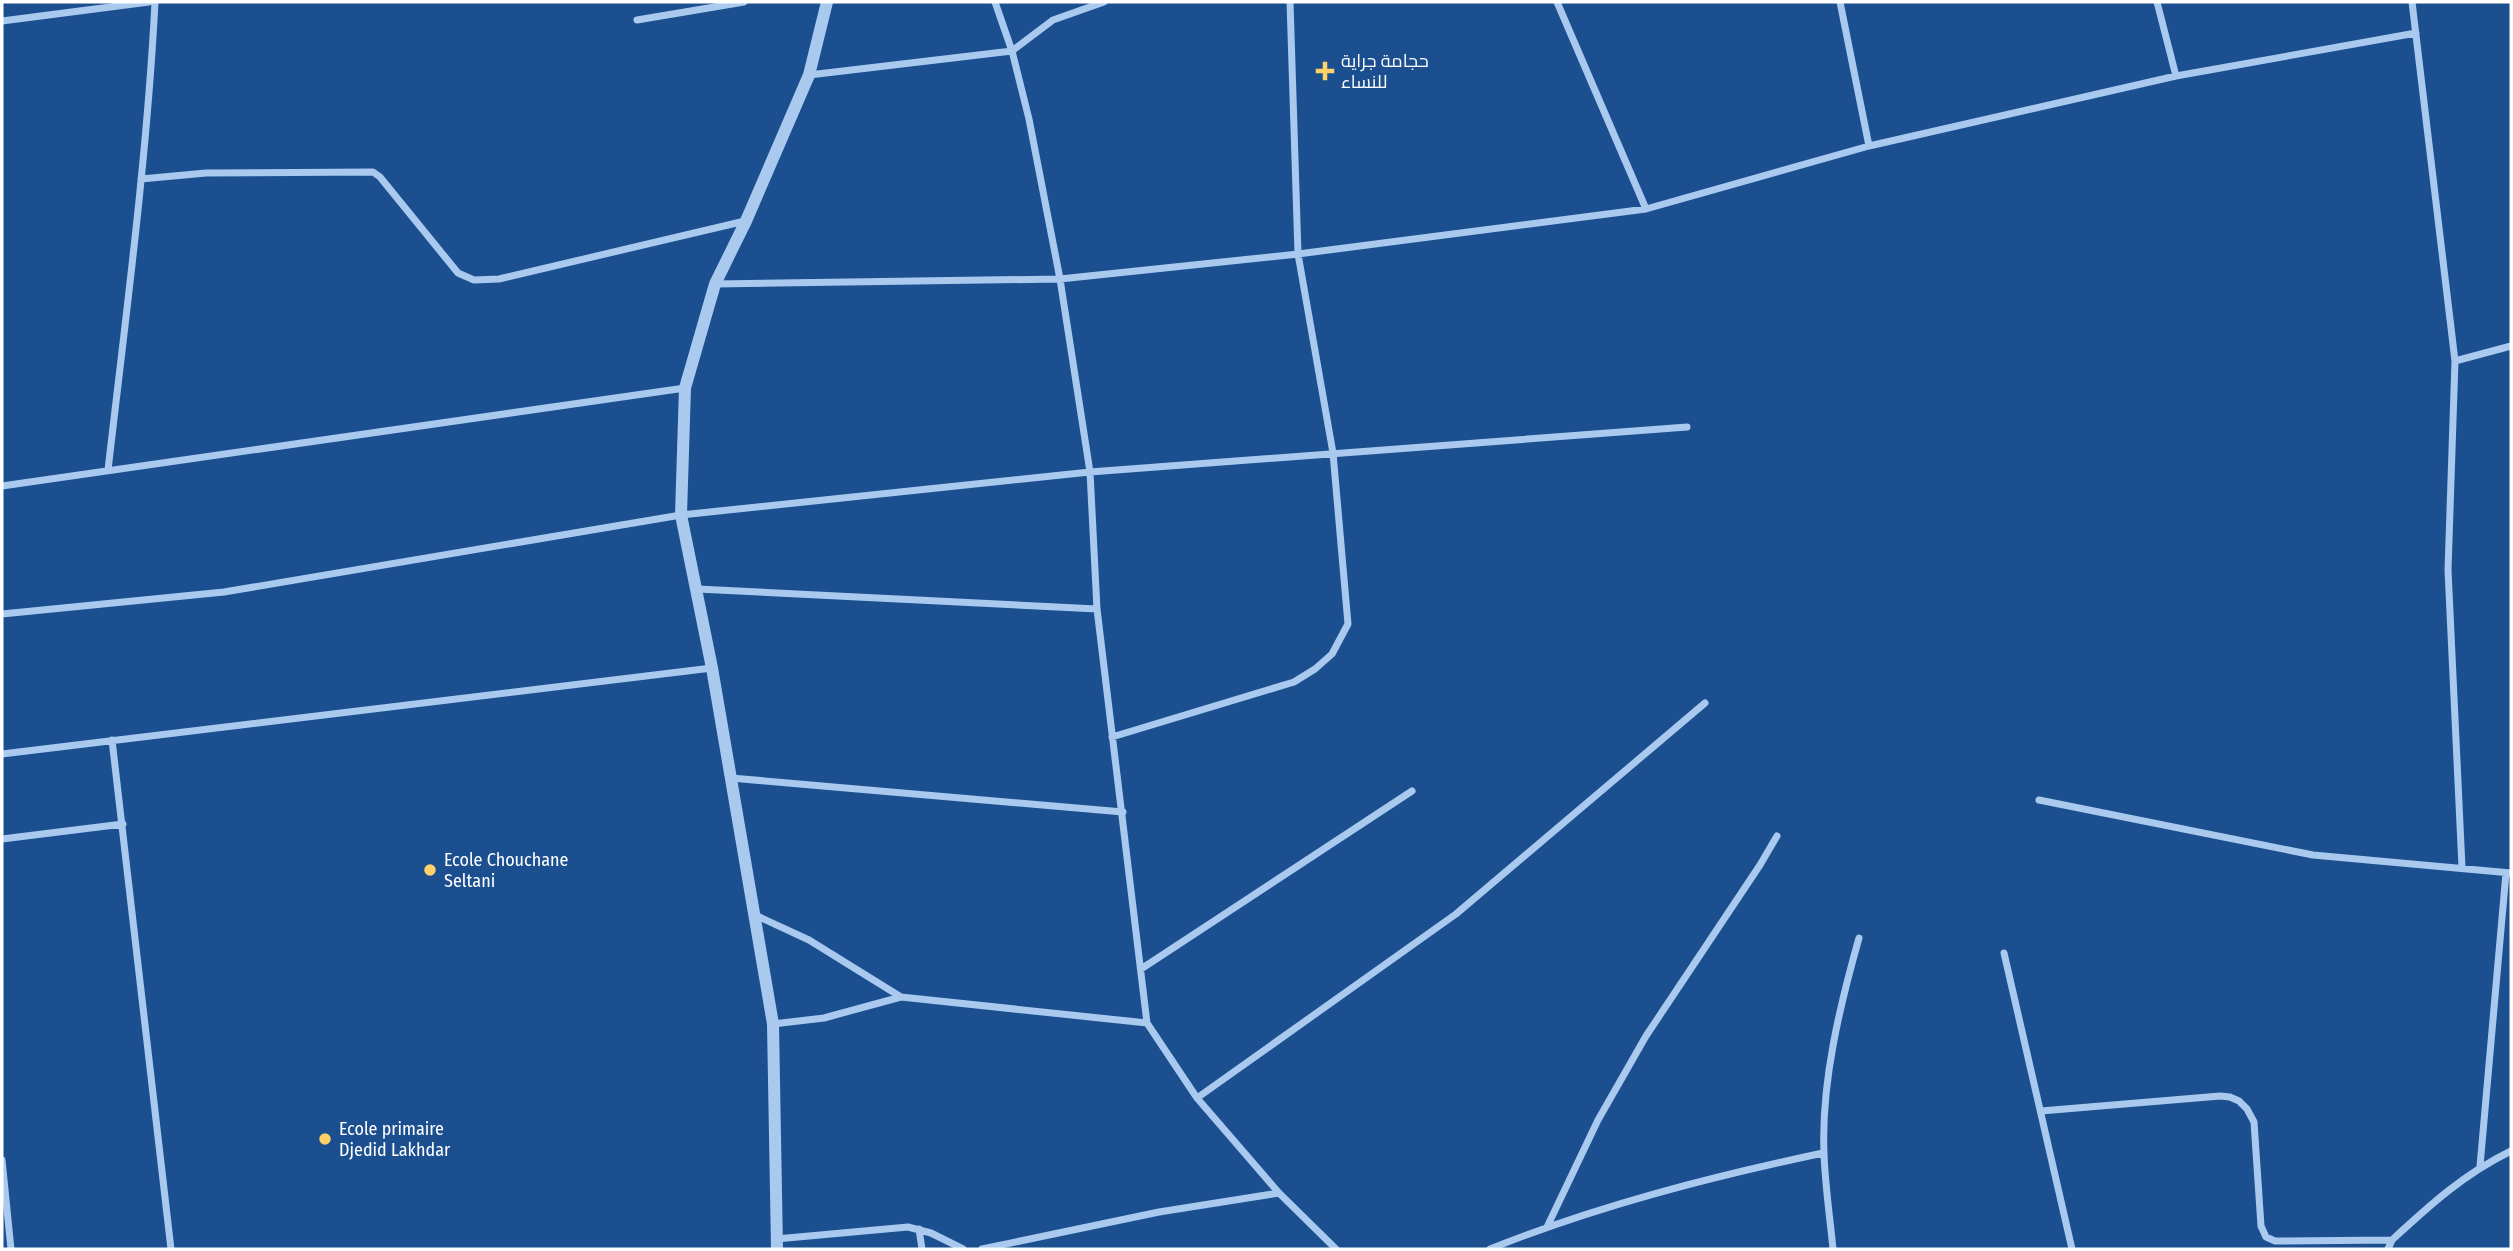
<svg xmlns="http://www.w3.org/2000/svg" width="2513" height="1251" viewBox="0 0 2513 1251" font-family="'Fira Sans Condensed',Cairo,sans-serif">
<style>
.lines{fill:none;stroke-linecap:round;stroke-linejoin:round}
.minor{stroke:#a9c9ee;stroke-width:7}
.tertiary{stroke:#a9c9ee;stroke-width:12}
.poi-dot{fill:#ffd166;stroke:#1b4f8f;stroke-width:2.5}
.labels{text-anchor:middle;dominant-baseline:central;stroke-width:6;stroke-linejoin:round;paint-order:stroke}
.poi-label{font-size:18px;fill:#fff;stroke:#1b4f8f;text-anchor:start}
</style>
<rect width="100%" height="100%" fill="#1b4f8f"/>
<g class="lines">
<path class="minor" d="M 995,2 L 1012,51 L 1029,119 L 1060,279 L 1090,472 L 1097,609 L 1147,1023 L 1197,1098 L 1279,1193 L 1336,1249
M 1557,2 L 1646,209
M 1840,2 L 1869,146
M 2157,2 L 2176,76
M 2412,2 L 2455,361 L 2448,570 L 2462,867
M 637,20 L 744,2
M 2,21 L 149,2
M 809,75 L 1012,51 L 1053,20 L 1104,2
M 141,179 L 206,173 L 373,172 L 380,177 L 458,273 L 474,280 L 499,279 L 745,221
M 715,284 L 1060,279 L 1298,254 L 1646,209 L 1869,146 L 2176,76 L 2416,33
M 2455,361 L 2511,346
M 108,470 C 126,314 147,158 155,2
M 2,486 L 685,388
M 697,589 L 1097,609
M 2,614 L 224,592 L 681,515 L 1090,472 L 1687,427
M 1112,737 L 1294,682 L 1315,669 L 1332,654 L 1348,624 L 1333,453 L 1298,254 L 1290,2
M 112,740 L 171,1249
M 2,754 L 712,668
M 731,778 L 1123,812
M 2039,800 L 2313,855 L 2511,873
M 2,839 L 123,824
M 755,915 L 809,940 L 901,997
M 2004,953 L 2072,1249
M 1141,969 L 1412,791
M 773,1024 L 824,1018 L 901,997 L 1147,1023
M 1197,1098 L 1456,914 L 1705,703
M 2041,1111 L 2220,1096 L 2230,1097 L 2239,1101 L 2247,1109 L 2254,1122 L 2261,1226 L 2266,1237 L 2275,1241 L 2392,1240
M 2,1160 L 11,1249
M 2480,1166 L 2506,873
M 1547,1227 L 1598,1120 L 1646,1036 L 1760,865 L 1777,836
M 919,1229 L 922,1249
M 776,1239 L 908,1227 L 931,1233 L 963,1249
M 982,1249 L 1159,1212 L 1279,1193
M 1490,1249 C 1597,1206 1710,1177 1823,1153
M 1833,1249 C 1830,1218 1825,1185 1824,1153 C 1821,1083 1840,1005 1859,938
M 2388,1249 L 2392,1240 C 2431,1204 2464,1174 2511,1151"/>
<path class="tertiary" d="M 777,1249 L 773,1024 L 712,668 L 681,515 L 685,388 L 715,284 L 746,221 L 809,75 L 827,2"/>
</g>
<g class="poi-dot">
<path d="M1321.5 60.5h7v7h7v7h-7v7h-7v-7h-7v-7h7z"/>
<circle cx="430" cy="870" r="7"/>
<circle cx="325" cy="1139" r="7"/>
</g>
<g class="labels">
<g class="poi-label">
<text x="1341" y="61">حجامة جراية<tspan x="1341" dy="21">للنساء</tspan></text>
<text x="444" y="860">Ecole Chouchane<tspan x="444" dy="21">Seltani</tspan></text>
<text x="339" y="1129">Ecole primaire<tspan x="339" dy="21">Djedid Lakhdar</tspan></text>
</g>
</g>
<rect width="2513" height="1251" fill="none" stroke="#ffffff" stroke-width="7"/>
</svg>
